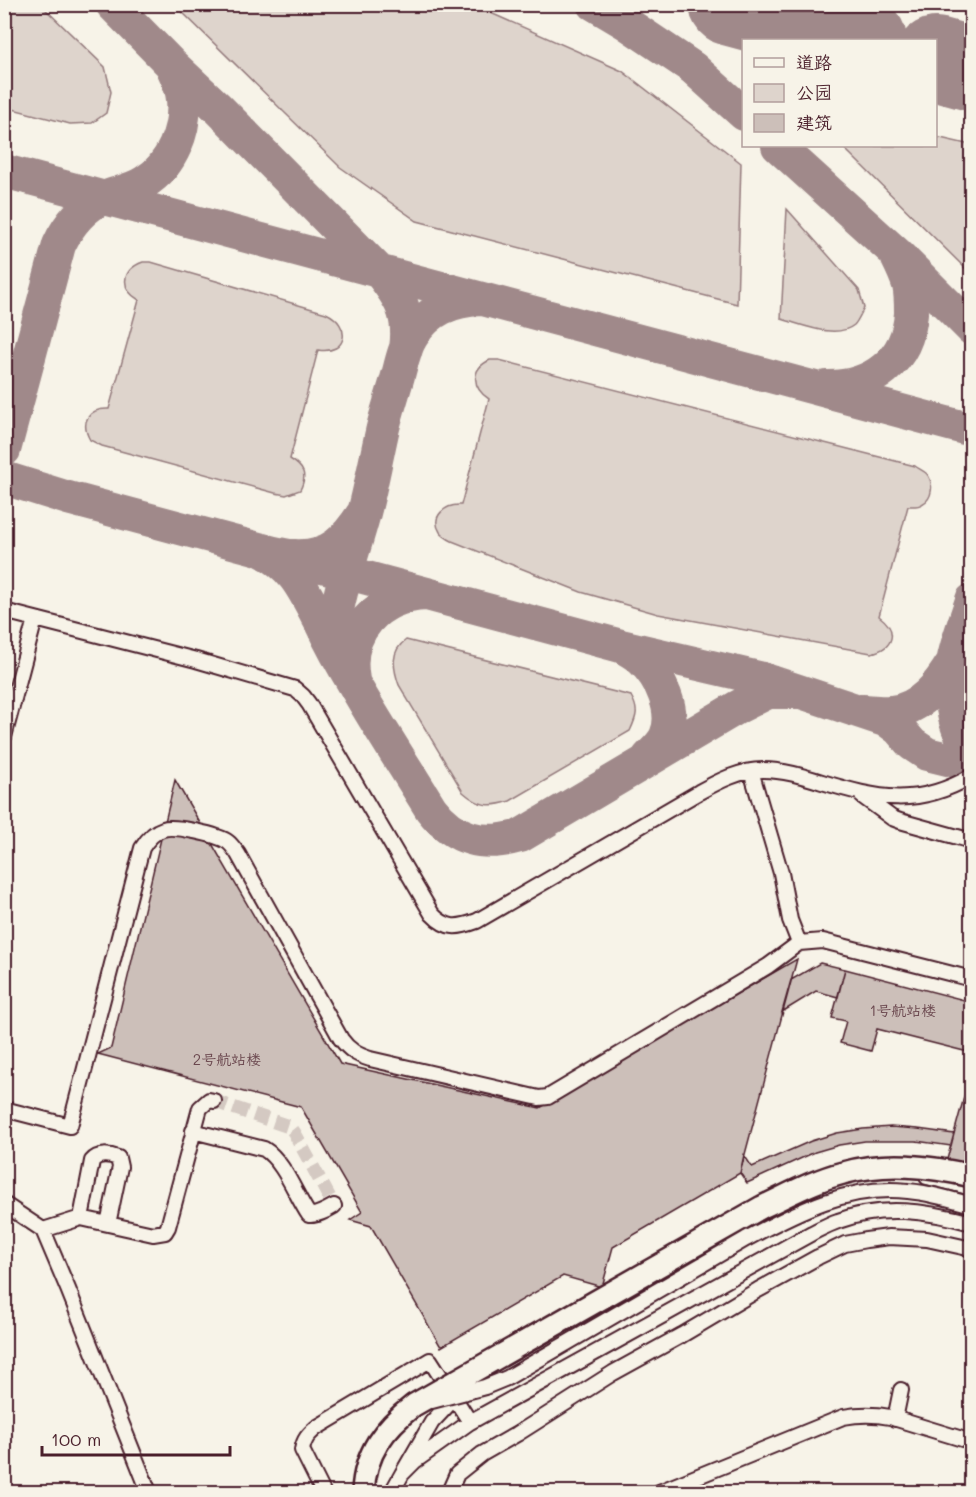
<svg xmlns="http://www.w3.org/2000/svg" width="976" height="1497" viewBox="0 0 976 1497" font-family="Mali,'LXGW WenKai TC',sans-serif">
<style>
.green{fill:#ded4cc;stroke:#947a7c;stroke-width:1.5}
.lines{fill:none;stroke-linecap:round;stroke-linejoin:round}
.taxiway{stroke:#a0898a;stroke-width:34}
.runway{stroke:#a0898a;stroke-width:84}
.building{fill:#ccbfb9;stroke:#4a1f2b;stroke-width:1.5}
.minor-tunnel{stroke:#d4c9c2;stroke-width:14;stroke-dasharray:14 7;stroke-linecap:butt}
.minor-casing{stroke:#4a1f2b;stroke-width:18}
.minor{stroke:#f7f3e8;stroke-width:14}
.minor-bridge-casing{stroke:#4a1f2b;stroke-width:18;stroke-linecap:butt}
.highway-bridge-casing{stroke:#4a1f2b;stroke-width:26;stroke-linecap:butt}
.minor-bridge{stroke:#f7f3e8;stroke-width:14}
.highway-bridge{stroke:#f7f3e8;stroke-width:21}
.labels{text-anchor:middle;dominant-baseline:central;stroke-width:5;stroke-linejoin:round;paint-order:stroke}
.number-label{font-size:15px;fill:#6a474e}
</style>
<rect width="100%" height="100%" fill="#f7f3e8"/>
<filter id="ink" filterUnits="userSpaceOnUse"><feTurbulence type="fractalNoise" baseFrequency=".0167" numOctaves="2"/><feDisplacementMap in="SourceGraphic" scale="12" xChannelSelector="R" yChannelSelector="G"/><feConvolveMatrix kernelMatrix="1 2 1 2 8 2 1 2 1" color-interpolation-filters="sRGB"/></filter>
<g filter="url(#ink)">
<path class="green" d="M 4,5 L 41,5 L 105,67 L 111,92 L 106,113 L 92,123 L 70,124 L 5,107 Z
M 175,5 L 463,5 L 484,10 L 622,71 L 741,163 L 737,304 L 417,221 L 340,167 Z
M 936,137 L 971,145 L 971,274 L 842,146 L 936,146 Z
M 787,209 L 859,290 L 864,308 C 861,313 858,321 854,325 C 836,340 801,324 781,319 Z
M 143,262 L 151,262 L 326,313 C 352,325 348,355 318,350 L 290,459 C 303,467 308,474 300,490 L 286,495 L 275,493 L 102,446 L 90,440 C 80,422 88,408 109,409 L 139,300 C 120,289 121,270 143,262 Z
M 490,360 L 499,360 L 915,466 C 919,469 924,471 927,474 C 934,483 933,499 922,504 C 918,507 912,506 908,506 L 879,616 C 898,630 895,648 871,653 L 658,614 L 581,592 L 452,541 C 448,539 443,536 440,532 C 430,516 446,504 461,505 L 489,399 C 472,388 470,369 490,360 Z
M 406,640 L 631,696 C 639,710 637,716 630,731 L 510,801 C 489,808 479,806 463,792 L 399,685 C 393,668 390,651 406,640 Z"/>
<g class="lines">
<path class="taxiway" d="M 112,4 L 171,64 L 218,108 L 379,271 C 400,297 411,314 406,349
M 594,4 L 626,23 L 693,68 L 744,114
M 778,146 L 896,253 L 972,329
M 4,171 L 972,430
M 826,387 C 872,388 908,361 911,313 C 911,304 911,294 909,285 C 906,276 902,267 898,259
M 4,450 L 59,245 C 68,225 85,204 106,197 C 119,192 133,190 145,182 C 172,165 186,130 183,99 C 182,86 176,75 171,64
M 4,478 L 68,498 L 621,646 L 759,678 L 888,721 L 899,729 L 912,744 L 927,754 L 972,765
M 364,512 C 346,540 330,558 294,556 C 283,556 272,552 261,550 C 296,568 304,591 321,623 C 331,644 342,664 354,684 C 378,726 405,767 431,809 C 455,840 483,847 520,836 L 738,707 L 768,692 L 795,692
M 972,600 C 966,619 956,644 953,663 C 949,691 951,729 972,750
M 623,647 C 630,651 636,654 642,660 C 660,677 677,711 666,736 C 662,745 654,751 648,758
M 337,650 C 335,643 333,636 334,628 C 339,589 354,551 364,513 C 371,486 376,459 382,432 C 386,414 392,397 397,379 C 401,365 404,348 412,336 C 428,310 452,300 481,299
M 353,680 C 344,631 378,596 426,594
M 863,711 C 872,711 883,713 892,712 C 922,708 939,685 953,662"/>
<path class="runway" d="M 731,4 L 865,40
M 936,59 L 972,69"/>
</g>
<path class="building" d="M 175,780 L 340,1064 L 540,1108 L 797,959 L 740,1173 L 613,1247 L 602,1287 L 563,1276 L 441,1347 L 371,1226 L 350,1220 L 362,1212 L 301,1107 L 98,1054 L 111,1048 Z
M 820,963 L 845,969 L 838,997 L 816,991 L 782,1012 L 791,980 Z
M 845,969 L 972,1002 L 972,1053 L 877,1029 L 871,1051 L 840,1043 L 846,1021 L 832,1018 Z
M 972,1068 L 972,1166 L 946,1163 Z
M 891,1127 L 918,1129 L 954,1134 L 951,1146 L 916,1141 L 865,1141 L 839,1145 L 815,1152 L 747,1183 L 740,1173 L 744,1155 L 752,1167 L 811,1141 L 837,1133 L 863,1129 Z"/>
<g class="lines">
<path class="minor-tunnel" d="M 214,1101 L 290,1127 L 294,1132 L 334,1206"/>
<defs>
<path id="minor" d="M 4,611 L 196,660 L 295,689 L 303,696 L 309,704 L 432,914 C 447,930 458,928 477,921 L 699,792 C 719,781 740,770 763,770 C 783,770 803,776 822,782 C 879,799 917,808 972,776
M 4,737 L 35,619
M 751,771 L 781,873 L 790,920 L 799,943
M 862,796 L 892,818 L 900,821 L 972,841
M 4,1109 L 70,1126 L 142,848 C 147,840 153,832 163,829 C 174,825 219,835 228,842 C 232,845 235,850 238,854 L 341,1039 C 349,1050 357,1055 370,1059 L 539,1098 L 548,1097 L 768,966 L 799,943 L 823,941 L 972,979
M 193,1131 L 264,1149 C 284,1161 296,1196 309,1215 C 317,1216 327,1210 334,1206
M 927,1177 L 972,1188
M 4,1204 L 43,1230 L 68,1289 L 149,1492
M 81,1218 L 92,1161 C 98,1153 110,1155 118,1158 L 120,1167 L 108,1224
M 43,1230 L 81,1218 L 153,1234 L 165,1232 L 168,1227 L 200,1108 L 209,1100 L 214,1101
M 663,1275 L 790,1204
M 895,1419 L 901,1390
M 402,1474 L 432,1422 L 462,1390
M 323,1492 L 302,1450 C 304,1439 308,1435 316,1428 L 430,1360 L 470,1422
M 392,1492 L 402,1474 L 415,1461 L 470,1422 L 812,1233 C 820,1229 829,1224 838,1221 C 882,1204 927,1211 972,1223
M 449,1492 L 457,1474 L 482,1454 L 517,1434 L 613,1373 L 682,1335 L 758,1290 L 818,1257 L 845,1244 L 866,1240 L 889,1237 L 927,1239 L 972,1249
M 659,1492 L 843,1417 C 860,1414 874,1414 890,1417 L 972,1442"/>
</defs>
<use href="#minor" class="minor-casing"/>
<use href="#minor" class="minor"/>
<defs>
<path id="minor-bridge" d="M 432,1401 L 485,1387 L 507,1378 L 746,1239 C 796,1212 850,1184 908,1191 C 930,1193 951,1199 972,1205"/>
<path id="highway-bridge" d="M 363,1492 C 365,1453 384,1428 414,1405 L 762,1207 C 788,1195 815,1180 843,1173 C 886,1161 929,1166 972,1176"/>
</defs>
<use href="#minor-bridge" class="minor-bridge-casing"/>
<use href="#highway-bridge" class="highway-bridge-casing"/>
<use href="#minor-bridge" class="minor-bridge"/>
<use href="#highway-bridge" class="highway-bridge"/>
</g>
</g>
<g class="labels">
<g class="number-label">
<text x="903" y="1010">1号航站楼</text>
<text x="227" y="1059">2号航站楼</text>
</g>
</g>
<rect width="976" height="1497" fill="none" stroke="#f7f3e8" stroke-width="24"/>
<rect x="12" y="12" width="952" height="1473" fill="none" stroke="#4a1f2b" stroke-width="2" filter="url(#ink)"/>
<rect x="742" y="39" width="195" height="108" fill="#f7f3e8" stroke="#b29e9c" stroke-width="1.5"/>
<rect x="754" y="58" width="30" height="9" fill="#f7f3e8" stroke="#b29e9c" stroke-width="1.5"/>
<text x="796" y="69" font-size="18" fill="#4a1f2b">道路</text>
<rect x="754" y="84" width="30" height="18" fill="#ded4cc" stroke="#b29e9c" stroke-width="1.5"/>
<text x="796" y="99" font-size="18" fill="#4a1f2b">公园</text>
<rect x="754" y="114" width="30" height="18" fill="#ccbfb9" stroke="#b29e9c" stroke-width="1.5"/>
<text x="796" y="129" font-size="18" fill="#4a1f2b">建筑</text>
<path d="M42 1446v9h188v-9" fill="none" stroke="#4a1f2b" stroke-width="3"/>
<text x="51" y="1446" font-size="18" fill="#4a1f2b" stroke="#f7f3e8" stroke-width="4.5" paint-order="stroke">100 m</text>
</svg>
